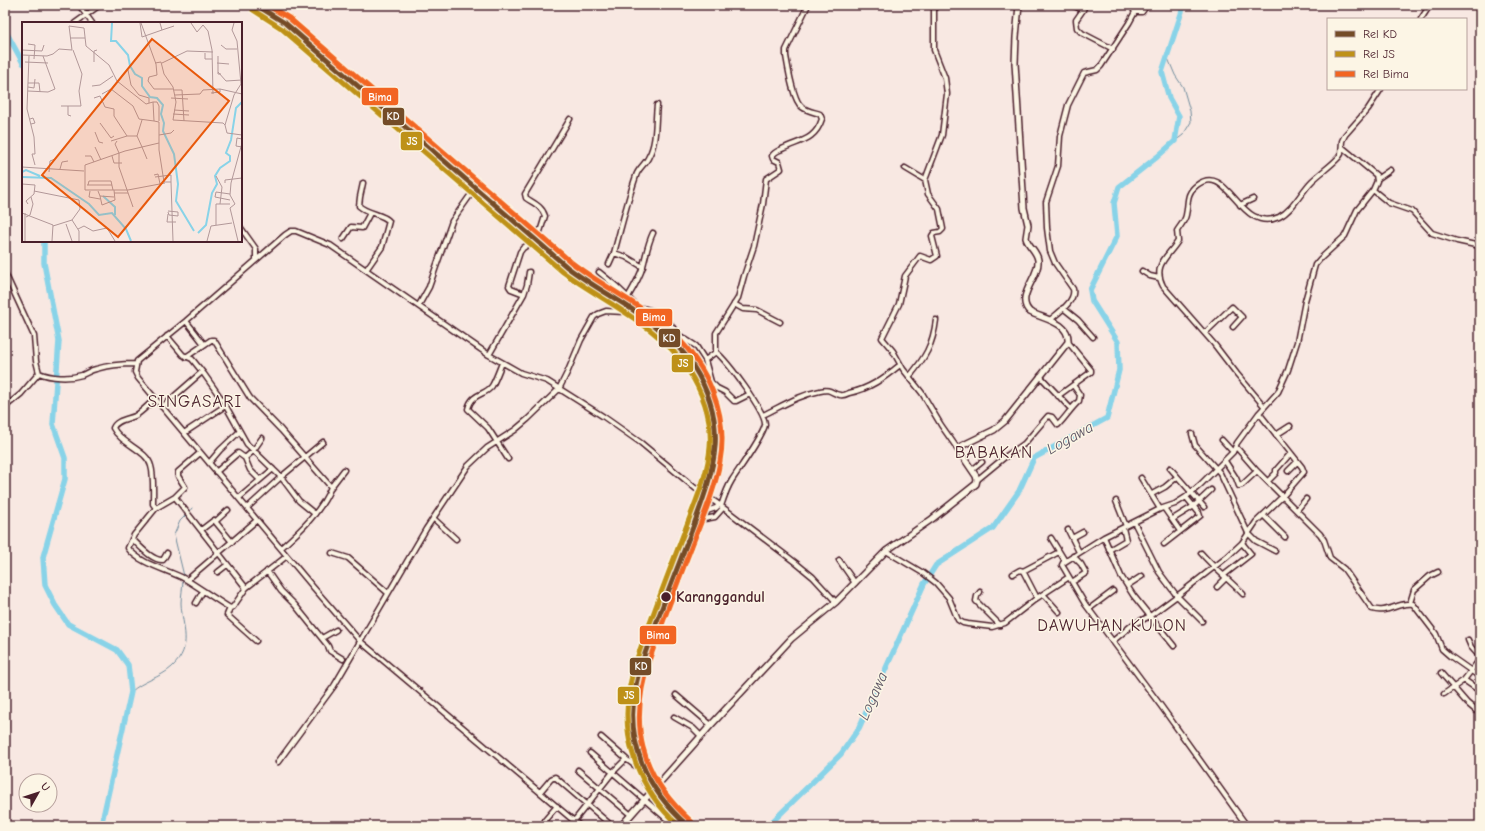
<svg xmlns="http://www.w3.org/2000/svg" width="1485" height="831" viewBox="0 0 1485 831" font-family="'Comic Neue',sans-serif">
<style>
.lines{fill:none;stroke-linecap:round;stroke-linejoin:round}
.stream{stroke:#6f8b9c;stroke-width:1}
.river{stroke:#88d3e8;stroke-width:5.5}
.minor-casing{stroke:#4a1f2b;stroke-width:7}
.major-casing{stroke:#4a1f2b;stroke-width:8}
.minor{stroke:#fcf5e5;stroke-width:4}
.major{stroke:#fcf5e5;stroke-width:5}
.rail-1-casing{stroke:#fcf5e5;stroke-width:8}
.rail-2-casing{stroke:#fcf5e5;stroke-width:8}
.rail-3-casing{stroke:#fcf5e5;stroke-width:8}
.rail-1{stroke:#744c28;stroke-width:5}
.rail-2{stroke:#be9118;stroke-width:5}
.rail-3{stroke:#f26522;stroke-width:5}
.stop-dot{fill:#4a1f2b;stroke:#fcf5e5;stroke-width:1.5}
.labels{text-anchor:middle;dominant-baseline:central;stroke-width:3;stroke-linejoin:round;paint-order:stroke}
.stop-label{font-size:15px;font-weight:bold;fill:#4a1f2b;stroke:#fcf5e5;text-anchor:start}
.water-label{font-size:16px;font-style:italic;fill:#5d5564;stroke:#fcf5e5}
.quarter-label{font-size:17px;letter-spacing:1px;fill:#4a1f2b;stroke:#fcf5e5}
.inset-river{fill:none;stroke:#88d3e8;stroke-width:2}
.inset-road{fill:none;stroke:#b29899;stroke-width:1}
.view{fill:#e8590c;fill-opacity:0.15;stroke:#e8590c;stroke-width:2}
.inset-edge{fill:none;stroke:#4a1f2b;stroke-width:2}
.line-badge{stroke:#fcf5e5;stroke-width:1.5}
.badge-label{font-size:11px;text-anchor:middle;font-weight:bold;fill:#fff}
</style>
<rect width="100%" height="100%" fill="#f8e8e2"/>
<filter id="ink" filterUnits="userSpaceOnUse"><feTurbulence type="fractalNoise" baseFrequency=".025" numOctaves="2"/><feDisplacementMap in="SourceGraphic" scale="8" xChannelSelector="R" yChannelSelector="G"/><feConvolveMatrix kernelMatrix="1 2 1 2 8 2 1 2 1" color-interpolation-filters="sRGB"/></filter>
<g filter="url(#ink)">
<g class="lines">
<path class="stream" d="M 1167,56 L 1175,75 L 1183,87 L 1190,111 L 1191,122 L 1183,135 L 1175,141
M 189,512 L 192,508
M 184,576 L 174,535 L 180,521 L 187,514
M 131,692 C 142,681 160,678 172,667 C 194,646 182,628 181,603 C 181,596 183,587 183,579"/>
<path class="river" d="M 5,30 L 23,63
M 44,241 L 44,263 L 59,341 L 53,424 L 65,458 L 65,479 L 43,557 L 45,585 L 55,605 L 68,624 L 117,650 L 128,665 L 131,692 L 101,826
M 768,826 L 841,754 L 859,728 L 924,584 L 936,565 L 993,528 L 1019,491 L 1034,458 L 1107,418 L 1119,370 L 1118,342 L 1092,301 L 1090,290 L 1117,236 L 1114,203 L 1119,187 L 1157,157 L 1175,141 L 1179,116 L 1169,98 L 1162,72 L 1184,5"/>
<defs>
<path id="minor" d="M 79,5 L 92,23
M 934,5 L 934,50 L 945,78 L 947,94 L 942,135 L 925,180 L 928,194 L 939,209 L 943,229 L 940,232 L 934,233 L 932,236 L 937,256 L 931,260 L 920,256 L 905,276 L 899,304 L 882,338 L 893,351 L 903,369 L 922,393 L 941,425 L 957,448
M 1072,5 L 1083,10 L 1085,5
M 1131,5 L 1135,12
M 1083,10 L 1076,20 L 1077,28 L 1082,33 L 1113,49
M 1421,19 L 1430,5
M 75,23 L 100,5
M 905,168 L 925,180
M 1377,179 L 1390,170
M 363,183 L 360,197 L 359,206 C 368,214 383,214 389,221 L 382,247 L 366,270
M 1373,190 L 1389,203 L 1412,211 L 1432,233 L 1457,241 L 1480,246
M 1240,205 L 1253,199
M 241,228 L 256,249 L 256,259
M 539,235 L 545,216 C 542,206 533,203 526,198 L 525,194 L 570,119
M 343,239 L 351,227 L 362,228 L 370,213
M 609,264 L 614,253
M 643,267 L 626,257 L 614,253 C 621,228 627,202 636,176 C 638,168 646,164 649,156 C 657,142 655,121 657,105
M 1142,271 L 1150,276 L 1159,278
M 599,272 L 616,286 L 638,307 L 664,314 L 677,334 L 696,346 L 705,360 L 716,352 L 716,333 L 738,298 L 744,276 L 754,246 L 763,204 L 766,179 L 781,169 L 779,162 L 773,159 L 772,156 C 774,152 778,151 782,149 C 800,140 815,141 822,119 L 820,114 C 814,112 807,111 802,107 C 793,101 788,67 786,56 L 786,50 L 808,5
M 5,273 L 34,336 L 36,361 L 39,373 C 51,378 69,379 82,375 C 87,373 91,370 96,369 C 109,365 123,364 136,364
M 524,294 L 511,289 L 509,286 L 520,252 L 523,248 L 534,241
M 628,297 C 634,287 640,277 643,266 C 646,255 648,243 653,233
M 734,304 L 743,309 L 757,310 L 780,322
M 419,305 L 429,287 L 452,221 L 469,197
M 1063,308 L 1078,320 L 1093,337
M 1050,320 C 1058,313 1076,301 1073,289 L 1055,263 L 1050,251 L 1047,228 L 1046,202 L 1058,166 L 1060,136 L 1068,105 L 1084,73 L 1097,70 L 1101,66 L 1129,23 L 1135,12 L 1142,12 L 1147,5
M 186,321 L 204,344
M 1205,333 L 1232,307 L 1242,317 L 1233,327
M 167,336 L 183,355 L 192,359 L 204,374 L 223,401 L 247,444 L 281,477 L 299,501 L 315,514
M 716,352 C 727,361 766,412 765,425 C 763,436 739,469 732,480 C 727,488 724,497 721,506
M 489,355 L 524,294 L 527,285 L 529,272
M 186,357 L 211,340 L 214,340 L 250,398 L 281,430 L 331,487 C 321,512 300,531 281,548
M 705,360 L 711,382 L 717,388 L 725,392 L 734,401 L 736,401 L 750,394
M 502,363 C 499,370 496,379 492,386 C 485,396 472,392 468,409 L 488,428 L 508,459
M 1040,376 L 1071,409
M 909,377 C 925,358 933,345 936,320
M 1058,396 L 1073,385
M 155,399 C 149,404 143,411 135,416 C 128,419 116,420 113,428 C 121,444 147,450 151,466 C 154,475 153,493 153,504 L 156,508
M 1264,406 L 1237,374 L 1214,344 L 1163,286 C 1152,265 1168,257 1178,241 L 1177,231 C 1180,226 1185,221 1186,215 C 1189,203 1185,194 1197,185 C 1229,161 1239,235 1279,217 C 1293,210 1301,192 1312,181 C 1320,173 1331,166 1339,157 L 1341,154 L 1342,141 L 1345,135 L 1368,109 L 1381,89
M 5,407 L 21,394 L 39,373
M 162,407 L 202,372
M 763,415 C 782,406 799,395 820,391 C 831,388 832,394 840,395 C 843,396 847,394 849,393 C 869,389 884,378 900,365
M 184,433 L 225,406
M 1192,434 L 1195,445 L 1220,473 L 1248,533 L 1256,541 L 1275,551
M 1276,435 L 1290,426
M 1222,440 L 1233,452
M 1236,447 L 1257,471 L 1320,534 L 1324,540 L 1330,558 L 1344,569 L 1372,609 C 1388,614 1397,602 1413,604 L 1436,634 L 1442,649 L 1450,656 L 1480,677
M 200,453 L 178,472 L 178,476 L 185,487 L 175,497 L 246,588
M 1225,461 L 1236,478 L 1239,486 L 1242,485 L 1257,471
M 209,463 L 220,450 L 239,432
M 1170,468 L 1204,507
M 972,470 L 982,462
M 1288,471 L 1297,462
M 216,472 L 238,453 L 245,458
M 1141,478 L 1160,509
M 260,480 L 250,470 L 245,458 L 253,451 L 262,438
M 977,480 L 1005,457 L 1024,444 L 1048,416 L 1052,417 L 1058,425 C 1066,417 1071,408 1079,401 L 1080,395 L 1073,385 L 1091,372 L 1091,370 L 1068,342
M 1268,481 L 1276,473 L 1276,470 L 1291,453
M 331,487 L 344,470
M 1152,494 L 1165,487 L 1177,477
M 175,497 L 156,508 L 134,535 L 128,548 C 139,564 169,570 185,579 C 200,588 215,599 230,608 L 233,607 L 246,588 L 287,556
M 239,498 L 273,469
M 1116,501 L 1126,526
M 247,508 L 281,477 L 323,442
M 1164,508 L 1180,531
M 1297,510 L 1306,499
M 1263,515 L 1285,537
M 433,518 L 456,539
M 704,518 L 707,511 L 716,508 L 719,505
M 1173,519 L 1194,506 L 1211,490
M 216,521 L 228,510
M 1134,522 L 1159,572 L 1177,596 L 1202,621
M 201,530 L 214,520 L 232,542
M 1068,530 L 1079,552
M 1104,537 L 1121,576 L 1133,595 L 1174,646
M 1051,538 L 1065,561
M 1072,538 L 1083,532
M 132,539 C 140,546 152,561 163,560 L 167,553
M 1164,544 L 1200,516 L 1199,513 L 1186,497
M 1109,550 L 1126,540 L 1123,528
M 886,551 L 923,573 L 936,583 L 949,598 L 958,620 L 963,623 L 968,624 L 992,627 L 1005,623 L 1037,598 L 1069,577
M 332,553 L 348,558 L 388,593
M 1201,553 C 1214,568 1229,580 1243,594
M 839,560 L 855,583
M 267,571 L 281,591 L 295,605 L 328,646 L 330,651 L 343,659
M 218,572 L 227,565
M 1013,574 L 1020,570 L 1023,571
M 1224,575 L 1251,554 L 1242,543
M 187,580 L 257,520
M 1072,582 L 1086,573 L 1081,564 L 1073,556
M 1128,585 L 1142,576
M 1217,587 L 1226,578
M 980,592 L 977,596 L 976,601 L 1000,625
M 1043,594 L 1059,612
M 1037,598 L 1023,571 L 1059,552
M 196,603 L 203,591
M 1410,603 L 1414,590 L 1430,576 L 1438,572
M 667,604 L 692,545 L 699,520 L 715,517 L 723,508
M 230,608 L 227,615 L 256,641
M 1089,609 L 1113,591
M 322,638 L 336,630
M 1468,640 L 1471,647 L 1480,657
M 1113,641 L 1132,625 L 1150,616 L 1177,596 L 1227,557 L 1242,543 L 1256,522 L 1283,496 L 1304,472 L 1302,467 L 1259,413
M 1441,673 L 1467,703 L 1480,714
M 1464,680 L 1480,691
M 1444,694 L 1464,680 L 1480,659
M 676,695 L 711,725
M 674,717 L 693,728 L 701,736
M 5,721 L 5,728
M 590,753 L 675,826
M 626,759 L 638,768 L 644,783
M 278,762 L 334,686 L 426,529 L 468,466 L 487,448 L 515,430 L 528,419 L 559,389 L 568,371 L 581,340 L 594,317 L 598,314 L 606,311 L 624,312
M 578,770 L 631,815
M 540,792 L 551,779 L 555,777 L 612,826
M 574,821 L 613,772 L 626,759 L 601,737
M 548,826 L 545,823 L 545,820 L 557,806
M 580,826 L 360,641 L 313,587 L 138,378 L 135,372 L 137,361 L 186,321 L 285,235 L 291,231 L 296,231 L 330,245 L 489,355 L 521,373 L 547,381 L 604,417 L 641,443 L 695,488 L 721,506 L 796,563 L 813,577 L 836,602
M 1247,826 L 1161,706 L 1085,604 L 1062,565 L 1063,563 L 1104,537 L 1160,509 L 1175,504 L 1186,497 L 1200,485 L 1233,452 L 1237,443 L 1259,413 L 1278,392 L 1288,370 L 1297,342 L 1305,301 L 1315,265 L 1320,259 L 1345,236 L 1357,210 L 1373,190 L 1377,181 L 1376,175 L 1371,171 L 1342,147"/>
<path id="major" d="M 621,826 L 711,725 L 791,639 L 836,602 L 886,551 L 932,519 L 976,484 L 977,480 L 976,476 L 957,448 L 994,430 L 1005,421 L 1068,342 C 1070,322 1043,319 1030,312 C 1014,297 1040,277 1038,260 C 1037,251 1028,246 1026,238 L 1028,225 L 1024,208 L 1015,63 L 1016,37 L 1019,5"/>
</defs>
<use href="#minor" class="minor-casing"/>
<use href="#major" class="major-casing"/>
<use href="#minor" class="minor"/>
<use href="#major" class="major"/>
<defs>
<path id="rail-1" d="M 256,5 L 285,23 L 567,267 C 609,299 664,320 693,366 C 730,424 715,468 693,527 C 680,561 667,594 654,629 C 647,647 640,666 636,685 C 624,741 646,789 688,826"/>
<path id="rail-2" d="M 253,10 L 281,28 L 563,272 C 605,303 659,325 688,370 C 703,393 712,420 710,447 C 708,473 697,498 688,522 C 675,556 662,589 650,623 C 642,643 634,664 630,685 C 619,738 639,790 679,826"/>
<path id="rail-3" d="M 267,5 L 289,18 L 571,262 C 603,287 643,305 673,333 C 707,366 729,413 720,461 C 715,491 702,519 691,548 C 677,584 663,621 650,658 C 628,724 639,775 692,822"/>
</defs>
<use href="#rail-1" class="rail-1-casing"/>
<use href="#rail-2" class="rail-2-casing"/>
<use href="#rail-3" class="rail-3-casing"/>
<use href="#rail-1" class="rail-1"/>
<use href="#rail-2" class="rail-2"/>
<use href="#rail-3" class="rail-3"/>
</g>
</g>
<circle class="stop-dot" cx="666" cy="597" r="5.5"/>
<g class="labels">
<g class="stop-label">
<text x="676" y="597">Karanggandul</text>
</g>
<g class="water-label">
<text transform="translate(1070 438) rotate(-29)">Logawa</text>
<text transform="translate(873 696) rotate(-66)">Logawa</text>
</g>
<g class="quarter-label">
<text x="195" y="401">SINGASARI</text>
<text x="994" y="452">BABAKAN</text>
<text x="1112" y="625">DAWUHAN KULON</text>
</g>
</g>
<g transform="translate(22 22)">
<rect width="220" height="220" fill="#f8e8e2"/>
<path class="inset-river" d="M 90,1 L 89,19 L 94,19 L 106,33 L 108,44 L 113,52 L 120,56 L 120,64 L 128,75 L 135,76 L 141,83 L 139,92 L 142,101 L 141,109 L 152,132 L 156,162 L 154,179 L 172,209M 0,150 L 4,148 L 18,154M 0,155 L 29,156 L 67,182 L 77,193 L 90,191 L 104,207 L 109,219M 81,174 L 93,185 L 93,193M 176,211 L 184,203 L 190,171 L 195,162 L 193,154 L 198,146 L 208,139 L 208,134 L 204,131 L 209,118 L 214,86 L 220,80"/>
<path class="inset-road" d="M 118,1 L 120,15 L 140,8 L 138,1M 119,1 L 134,42 L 135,53 L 127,55 L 126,59 L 132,67 L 151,67M 169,1 L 175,10 L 181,3 L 186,9 L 190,28 L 191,72M 212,1 L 210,8 L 215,19 L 219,62 L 212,73 L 203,103 L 205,111 L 220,113M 140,8 L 152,4M 48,16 L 63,16M 6,22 L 13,23 L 12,37M 199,23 L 204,27 L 215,27M 0,28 L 20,29 L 22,23M 183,31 L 183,37 L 190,37M 0,33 L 25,34 L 31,32 L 37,27 L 50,28 L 47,4 L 62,6 L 64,24 L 87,43 L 95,59 L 124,82 L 131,80 L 132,99 L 137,100 L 137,128 L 142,160 L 149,160 L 151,219M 7,34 L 5,87 L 12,115 L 13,132 L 10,132 L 13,143M 196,34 L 196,52 L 199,52M 3,40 L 26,41M 72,40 L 72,29 L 75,28M 133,41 L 139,40 L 142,52 L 151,65 L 154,80 L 151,98 L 201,101 L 203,103M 140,41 L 165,29 L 191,30M 195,41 L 207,42M 106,48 L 109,63 L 117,73 L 127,76 L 127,81M 196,50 L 204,59 L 220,58M 6,61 L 17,61 L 18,70M 70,64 L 78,63 L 91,54M 6,65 L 12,66 L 13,57M 152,68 L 160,68 L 162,99M 6,69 L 26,70 L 33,67 L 21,34M 189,71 L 198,70 L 198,67M 80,72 L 89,67 L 111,84 L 117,97 L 132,99M 153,73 L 178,72 L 181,68 L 198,67 L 220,72M 72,76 L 78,74 L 83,85 L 92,87 L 92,94 L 105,114 L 89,119M 149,76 L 166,77M 131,80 L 135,80 L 137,84 L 137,99M 39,84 L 59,84 L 57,69 L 60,52 L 51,28M 46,84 L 46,93 L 49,94M 152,88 L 167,89M 151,92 L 167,93M 8,97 L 11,96 L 13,101 L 9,102M 78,101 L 89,116 L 92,114M 73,110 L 77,120 L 81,121M 137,113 L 149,111 L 152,108M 105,114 L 115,114 L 120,125M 115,114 L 120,98M 95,119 L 93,122 L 97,131 L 97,145 L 111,185M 137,121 L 103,129 L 63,143 L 63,168 L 106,168 L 143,161M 73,125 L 79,138M 120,125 L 125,137M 220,125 L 214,124 L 215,116 L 220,117M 63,134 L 69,134 L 72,140M 90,134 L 92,141 L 100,141M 0,145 L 62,149M 38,147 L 40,140 L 46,139M 27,150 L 28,139 L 33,137M 132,153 L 136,152 L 138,162M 194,154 L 200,165 L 198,182M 133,155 L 149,153 L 149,160M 203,161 L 203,158 L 220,156M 0,162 L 13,163 L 12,172 L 4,179 L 6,182M 65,163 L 90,163M 66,163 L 67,159 L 89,159 L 91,168M 12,169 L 57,178M 68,169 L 67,175 L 78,177M 76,169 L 78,174 L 92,175M 92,171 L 106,171M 78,174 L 80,183 L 93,178 L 92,168M 57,178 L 58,187 L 50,198 L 57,209 L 57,219M 208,178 L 193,175 L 194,170 L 208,172M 146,190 L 147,193 L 156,194 L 156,190 L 146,189M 0,191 L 31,203 L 30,219M 146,192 L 145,200 L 154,200M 4,195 L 8,193 L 11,182 L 9,175M 44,202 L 50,219M 194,203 L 194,182 L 208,182M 31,204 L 50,198M 56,207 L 62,204 L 71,209 L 85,206 L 93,219M 3,219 L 3,191M 185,219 L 189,204 L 210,201M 216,219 L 208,186 L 213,182 L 208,173 L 209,161 L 220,121"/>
<path class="view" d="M 130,17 L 207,79 L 96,215 L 20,153 Z"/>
<rect width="220" height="220" class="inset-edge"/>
</g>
<g class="line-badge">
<rect x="361" y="87" width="38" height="19" rx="4" fill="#f26522"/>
<rect x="382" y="107" width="23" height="19" rx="4" fill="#744c28"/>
<rect x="400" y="131" width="23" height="20" rx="4" fill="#be9118"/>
<rect x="635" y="308" width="38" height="19" rx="4" fill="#f26522"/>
<rect x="658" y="328" width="23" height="20" rx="4" fill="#744c28"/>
<rect x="671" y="354" width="23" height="19" rx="4" fill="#be9118"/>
<rect x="639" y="625" width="38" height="20" rx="4" fill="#f26522"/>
<rect x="629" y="657" width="23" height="19" rx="4" fill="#744c28"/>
<rect x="617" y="686" width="23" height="19" rx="4" fill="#be9118"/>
</g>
<g class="badge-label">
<text x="380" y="101">Bima</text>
<text x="393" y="120">KD</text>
<text x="412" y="145">JS</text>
<text x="654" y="321">Bima</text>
<text x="669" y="342">KD</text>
<text x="683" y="367">JS</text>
<text x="658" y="639">Bima</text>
<text x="641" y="670">KD</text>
<text x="629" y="699">JS</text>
</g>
<rect width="1485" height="831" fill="none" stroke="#fcf5e5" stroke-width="20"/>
<rect x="10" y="10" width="1465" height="811" fill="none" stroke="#4a1f2b" stroke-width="1.5" filter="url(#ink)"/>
<rect x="1327" y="18" width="140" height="72" fill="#fcf5e5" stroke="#b59f9b"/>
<rect x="1335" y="31" width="20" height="6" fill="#744c28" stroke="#b59f9b"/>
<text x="1363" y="38" font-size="12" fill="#4a1f2b">Rel KD</text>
<rect x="1335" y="51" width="20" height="6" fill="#be9118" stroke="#b59f9b"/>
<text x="1363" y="58" font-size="12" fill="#4a1f2b">Rel JS</text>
<rect x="1335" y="71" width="20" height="6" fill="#f26522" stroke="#b59f9b"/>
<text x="1363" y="78" font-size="12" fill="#4a1f2b">Rel Bima</text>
<g transform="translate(38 793) rotate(51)"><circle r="19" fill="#fcf5e5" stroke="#b59f9b"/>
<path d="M0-3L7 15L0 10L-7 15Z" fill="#4a1f2b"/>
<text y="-6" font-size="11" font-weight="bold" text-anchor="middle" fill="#4a1f2b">U</text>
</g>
</svg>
